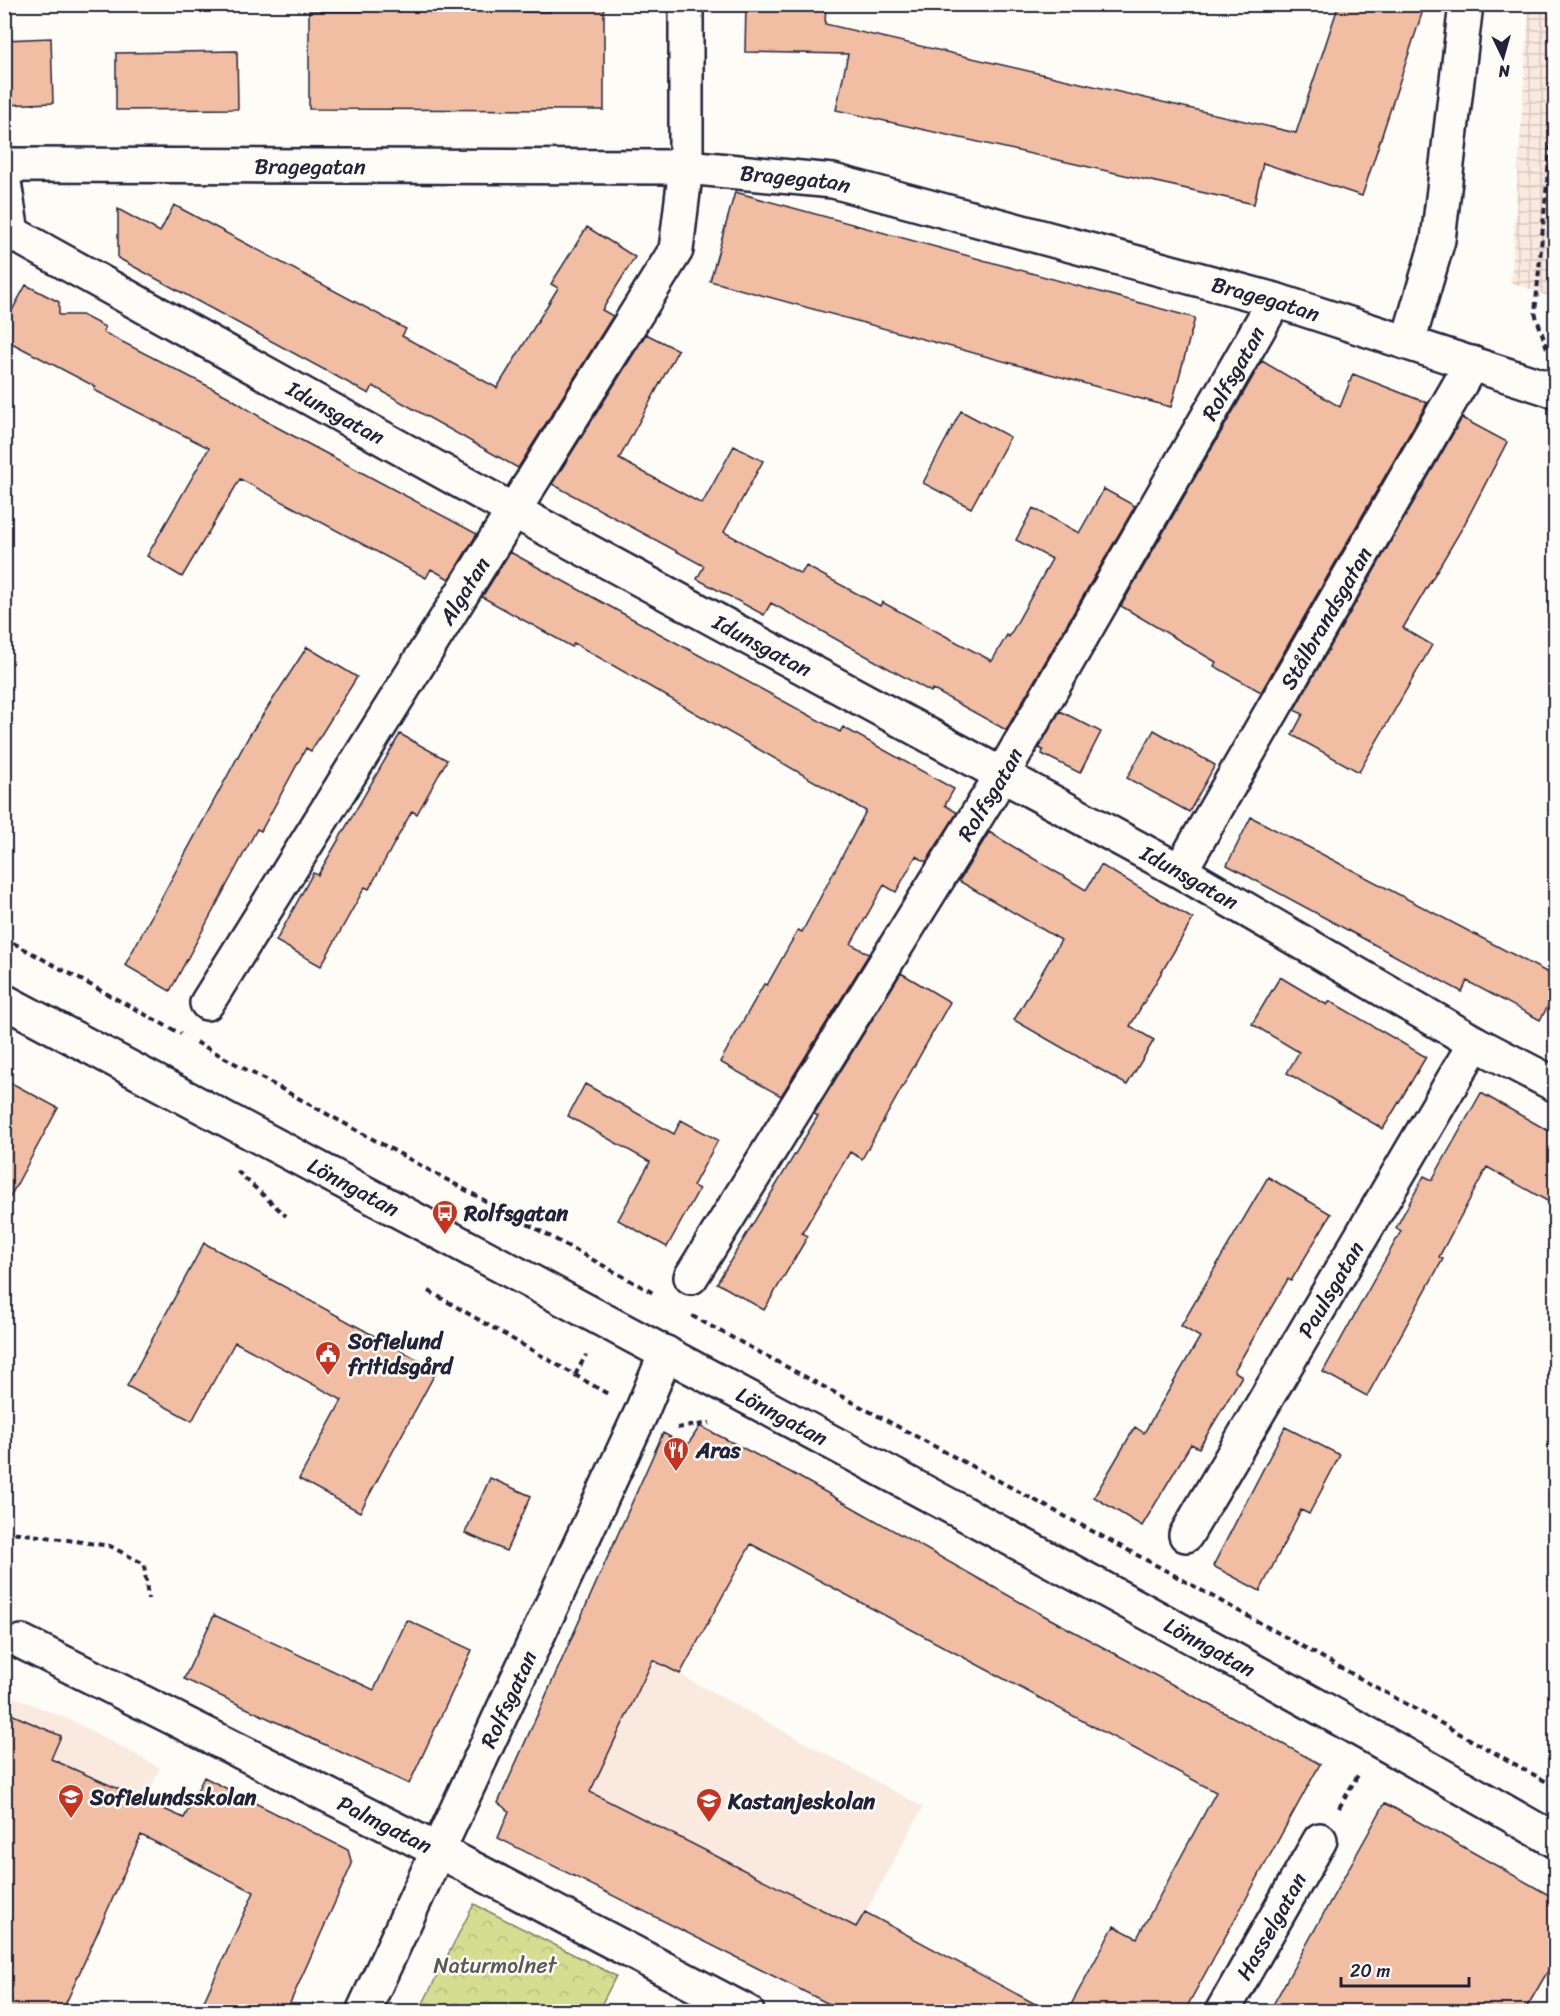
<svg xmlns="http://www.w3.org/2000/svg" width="1560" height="2016" viewBox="0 0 1560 2016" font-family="Sriracha,sans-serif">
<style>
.built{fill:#f9e9de}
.industrial{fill:url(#industrial-grid)}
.park{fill:url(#park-crowns);stroke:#7a8066;stroke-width:1.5}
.building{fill:#f1bda3;stroke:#22223b;stroke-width:1.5}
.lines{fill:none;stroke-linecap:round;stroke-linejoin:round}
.minor-casing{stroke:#22223b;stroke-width:38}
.path{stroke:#22223b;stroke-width:4;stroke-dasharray:6 4.5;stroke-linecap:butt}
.minor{stroke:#fdfcf7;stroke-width:33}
.labels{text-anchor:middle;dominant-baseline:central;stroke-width:5;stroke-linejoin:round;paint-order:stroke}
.street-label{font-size:22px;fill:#22223b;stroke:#fdfcf7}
.poi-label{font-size:22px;font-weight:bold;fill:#22223b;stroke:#fdfcf7;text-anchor:start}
.park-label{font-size:22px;fill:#575a55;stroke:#fdfcf7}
</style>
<defs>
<pattern id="industrial-grid" width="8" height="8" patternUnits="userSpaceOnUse" patternTransform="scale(1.5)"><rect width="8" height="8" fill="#f9e9de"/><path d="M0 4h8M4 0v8" fill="none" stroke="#d5c8bf"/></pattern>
<pattern id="park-crowns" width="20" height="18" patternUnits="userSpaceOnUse" patternTransform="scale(1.5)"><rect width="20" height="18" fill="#d3de91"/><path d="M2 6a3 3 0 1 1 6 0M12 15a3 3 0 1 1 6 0" fill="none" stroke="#b5be7e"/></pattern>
</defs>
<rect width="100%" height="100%" fill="#fdfcf7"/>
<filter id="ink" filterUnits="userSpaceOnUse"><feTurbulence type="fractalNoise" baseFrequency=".0167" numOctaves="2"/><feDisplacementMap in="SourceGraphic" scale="12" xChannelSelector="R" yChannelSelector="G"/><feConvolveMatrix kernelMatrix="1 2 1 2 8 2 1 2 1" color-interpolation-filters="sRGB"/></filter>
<g filter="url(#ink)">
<path class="built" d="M 567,1648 L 644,1682 L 653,1660 L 923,1807 L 819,1997 L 498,1838 L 509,1811 L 498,1803 Z
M 4,1693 L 75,1722 L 160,1768 L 113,1872 L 5,2011 Z"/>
<path class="industrial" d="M 1529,5 L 1555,5 L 1555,299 L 1511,282 Z"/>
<path class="park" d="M 474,1904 L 616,1976 L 598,2011 L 419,2011 Z"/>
<path class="building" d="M 550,4 L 604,4 L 604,110 L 309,109 L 309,11 L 550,12 Z
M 746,4 L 826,4 L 825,24 L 1296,133 L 1339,4 L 1425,4 L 1362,196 L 1263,163 L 1254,204 L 836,110 L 848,54 L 745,52 Z
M 51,38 L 53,103 L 4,105 L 4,40 Z
M 237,51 L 238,109 L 116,110 L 116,53 Z
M 735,192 L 1195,318 L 1171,407 L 710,281 Z
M 174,205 L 406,329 L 402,336 L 497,388 L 558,288 L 551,284 L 587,227 L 635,257 L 602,310 L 613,316 L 518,468 L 373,386 L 369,394 L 118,258 L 118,209 L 160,232 Z
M 26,285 L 59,302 L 59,315 L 82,315 L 105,327 L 103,332 L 229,397 L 271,424 L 477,534 L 449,579 L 431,569 L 426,578 L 240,479 L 182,577 L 147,556 L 209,448 L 94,390 L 96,387 L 4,339 L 4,325 Z
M 646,334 L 678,350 L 619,459 L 702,504 L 734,446 L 763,461 L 724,532 L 801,574 L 806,566 L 880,606 L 882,602 L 992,661 L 1007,635 L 1009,637 L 1052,559 L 1016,540 L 1033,508 L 1079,533 L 1104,489 L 1135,506 L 1006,730 L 932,689 L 931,692 L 771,603 L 764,615 L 697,579 L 704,566 L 552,484 Z
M 1262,361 L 1340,407 L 1353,374 L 1427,403 L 1261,692 L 1214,666 L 1216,662 L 1121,606 Z
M 961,411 L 1010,437 L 971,508 L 923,483 Z
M 1462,418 L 1507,442 L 1464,525 L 1403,628 L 1432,645 L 1359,772 L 1292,735 L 1303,714 L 1294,710 Z
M 510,552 L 840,732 L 843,727 L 954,789 L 945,805 L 957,813 L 926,862 L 916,856 L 896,892 L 884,885 L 851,944 L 869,954 L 781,1096 L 720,1062 L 764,984 L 767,985 L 798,930 L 802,932 L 866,811 L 574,643 L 572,647 L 482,597 Z
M 307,647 L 357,677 L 311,751 L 306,748 L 261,831 L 257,829 L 170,991 L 125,965 L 249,736 Z
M 1060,711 L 1101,732 L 1080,773 L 1042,754 L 1043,750 L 1039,748 Z
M 1154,730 L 1215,765 L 1189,812 L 1127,778 Z
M 400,734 L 447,760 L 417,814 L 412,811 L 369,889 L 365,887 L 321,966 L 276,941 L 313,873 L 318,875 Z
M 1251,817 L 1556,977 L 1556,992 L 1540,1020 L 1467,981 L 1462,992 L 1227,865 Z
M 989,832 L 1086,890 L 1101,865 L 1193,919 L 1130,1026 L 1154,1040 L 1127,1085 L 1014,1020 L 1061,940 L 959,881 Z
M 901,973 L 950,1002 L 862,1159 L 850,1152 L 802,1233 L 808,1236 L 764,1310 L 717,1283 L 818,1116 L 814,1114 Z
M 1280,977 L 1327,1005 L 1330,1001 L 1426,1057 L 1383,1129 L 1287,1073 L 1299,1052 L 1252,1024 Z
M 4,1079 L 58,1108 L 4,1208 Z
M 585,1084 L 674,1134 L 681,1120 L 718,1140 L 693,1186 L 699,1189 L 667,1247 L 618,1220 L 650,1162 L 568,1116 Z
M 1481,1093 L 1556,1135 L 1556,1206 L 1487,1167 L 1439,1257 L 1443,1259 L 1367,1396 L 1323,1372 L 1401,1231 L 1396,1228 L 1424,1176 L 1432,1180 Z
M 1268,1177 L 1331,1214 L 1291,1281 L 1288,1279 L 1234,1371 L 1242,1376 L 1199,1448 L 1191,1444 L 1142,1526 L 1094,1497 L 1135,1427 L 1144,1433 L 1200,1337 L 1181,1326 Z
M 204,1243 L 437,1370 L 360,1512 L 299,1479 L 342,1400 L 235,1342 L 192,1421 L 127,1386 Z
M 700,1426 L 790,1472 L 1043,1615 L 1320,1764 L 1184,2012 L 1067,2012 L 1114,1926 L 1137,1938 L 1216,1792 L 751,1544 L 680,1674 L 653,1660 L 590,1792 L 856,1927 L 865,1912 L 1050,2012 L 845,2012 L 498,1838 L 509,1811 L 498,1803 L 663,1433 L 687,1446 Z
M 1285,1427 L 1340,1455 L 1309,1514 L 1301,1510 L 1260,1591 L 1213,1566 Z
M 490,1478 L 531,1496 L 506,1551 L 465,1533 Z
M 214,1615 L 374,1690 L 407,1620 L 472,1650 L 409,1784 L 184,1679 Z
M 4,1711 L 61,1736 L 51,1759 L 184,1818 L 204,1777 L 348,1850 L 352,1864 L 286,2012 L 199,2012 L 254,1892 L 141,1835 L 62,2012 L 4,2012 Z
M 1385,1803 L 1556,1899 L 1556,1957 L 1524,2012 L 1269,2012 Z"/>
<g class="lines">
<defs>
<g id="minor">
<path id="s1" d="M 4,165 L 686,167 L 833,181 L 1275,300 L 1556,391"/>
<path id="s2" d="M 4,182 L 12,233 L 514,511 L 1180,871 L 1475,1043 L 1556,1085"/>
<path d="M 1408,342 L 1438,240 L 1466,4"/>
<path id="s3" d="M 1180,871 L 1472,363"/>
<path id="s4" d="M 4,1001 C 235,1122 463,1246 693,1368 C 982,1523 1272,1677 1556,1841"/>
<path id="s5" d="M 207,1003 L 676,250 L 686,167 L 686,4"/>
<path id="s6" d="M 691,1277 L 1002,775 L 1275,300"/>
<path id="s7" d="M 1186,1535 L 1475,1043"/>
<path id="s8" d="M 22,1642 L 437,1850 L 747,2012"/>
<path id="s9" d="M 363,2012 L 641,1413 L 666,1353"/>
<path id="s10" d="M 1222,2012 L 1320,1840"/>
</g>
</defs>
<use href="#minor" class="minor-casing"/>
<path class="path" d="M 1547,348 L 1535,313 L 1556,84
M 4,938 L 181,1034
M 196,1042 L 655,1294
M 237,1171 L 286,1216
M 429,1291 L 608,1394
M 692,1316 L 1163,1569 L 1556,1787
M 575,1375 L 586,1355
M 677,1428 L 710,1423
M 4,1531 L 110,1546 L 144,1564 L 148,1599
M 1339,1808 L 1359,1773"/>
<use href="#minor" class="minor"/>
</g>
</g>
<defs>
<symbol id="bus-pin" viewBox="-11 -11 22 30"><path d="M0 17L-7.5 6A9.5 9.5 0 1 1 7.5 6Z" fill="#c8321e" stroke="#fdfcf7"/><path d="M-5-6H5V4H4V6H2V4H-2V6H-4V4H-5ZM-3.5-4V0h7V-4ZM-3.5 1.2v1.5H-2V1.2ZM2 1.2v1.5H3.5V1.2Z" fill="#fff"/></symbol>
<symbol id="civic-pin" viewBox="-11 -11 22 30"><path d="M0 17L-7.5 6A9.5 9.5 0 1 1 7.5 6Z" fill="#c8321e" stroke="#fdfcf7"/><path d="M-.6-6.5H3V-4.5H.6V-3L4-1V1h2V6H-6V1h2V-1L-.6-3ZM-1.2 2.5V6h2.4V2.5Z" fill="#fff"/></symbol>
<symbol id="restaurant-pin" viewBox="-11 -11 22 30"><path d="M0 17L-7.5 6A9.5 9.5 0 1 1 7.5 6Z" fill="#c8321e" stroke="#fdfcf7"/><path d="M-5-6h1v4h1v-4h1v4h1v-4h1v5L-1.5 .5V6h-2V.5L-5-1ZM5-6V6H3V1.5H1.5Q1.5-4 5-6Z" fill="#fff"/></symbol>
<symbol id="school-pin" viewBox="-11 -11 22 30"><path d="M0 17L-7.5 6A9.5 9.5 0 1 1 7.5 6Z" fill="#c8321e" stroke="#fdfcf7"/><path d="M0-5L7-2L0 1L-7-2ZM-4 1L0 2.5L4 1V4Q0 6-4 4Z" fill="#fff"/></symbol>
</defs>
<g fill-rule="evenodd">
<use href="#bus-pin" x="430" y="1198" width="30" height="40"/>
<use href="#civic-pin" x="313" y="1339" width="30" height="40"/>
<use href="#restaurant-pin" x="661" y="1435" width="30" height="40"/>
<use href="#school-pin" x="56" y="1782" width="30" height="40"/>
<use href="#school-pin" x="694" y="1786" width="30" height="40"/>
</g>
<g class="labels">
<g class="street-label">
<text stroke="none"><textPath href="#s1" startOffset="306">Bragegatan</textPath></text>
<text stroke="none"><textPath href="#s1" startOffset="792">Bragegatan</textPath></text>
<text stroke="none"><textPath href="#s1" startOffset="1278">Bragegatan</textPath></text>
<text stroke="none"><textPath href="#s6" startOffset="1054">Rolfsgatan</textPath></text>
<text stroke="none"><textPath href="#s2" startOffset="422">Idunsgatan</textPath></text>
<text stroke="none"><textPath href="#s5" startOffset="486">Algatan</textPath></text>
<text stroke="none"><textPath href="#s3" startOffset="292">Stålbrandsgatan</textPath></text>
<text stroke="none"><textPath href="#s2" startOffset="908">Idunsgatan</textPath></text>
<text stroke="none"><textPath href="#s6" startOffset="568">Rolfsgatan</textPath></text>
<text stroke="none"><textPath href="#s2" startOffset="1394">Idunsgatan</textPath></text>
<text stroke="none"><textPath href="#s4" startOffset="396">Lönngatan</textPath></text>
<text stroke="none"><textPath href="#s7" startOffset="285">Paulsgatan</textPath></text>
<text stroke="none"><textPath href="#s4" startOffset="882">Lönngatan</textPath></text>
<text stroke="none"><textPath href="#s4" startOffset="1368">Lönngatan</textPath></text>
<text stroke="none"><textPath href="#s9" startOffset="345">Rolfsgatan</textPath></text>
<text stroke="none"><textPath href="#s8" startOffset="406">Palmgatan</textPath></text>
<text stroke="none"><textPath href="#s10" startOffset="99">Hasselgatan</textPath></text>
</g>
<g class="poi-label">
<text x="464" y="1213">Rolfsgatan</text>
<text x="348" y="1341">Sofielund<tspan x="348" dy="25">fritidsgård</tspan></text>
<text x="696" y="1450">Aras</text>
<text x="90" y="1797">Sofielundsskolan</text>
<text x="728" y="1801">Kastanjeskolan</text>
</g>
<g class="park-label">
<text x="495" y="1965">Naturmolnet</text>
</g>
</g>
<rect width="1560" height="2016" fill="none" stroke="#fdfcf7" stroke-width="24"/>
<rect x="12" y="12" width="1536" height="1992" fill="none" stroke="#22223b" stroke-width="2" filter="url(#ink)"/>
<g transform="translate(1503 57) rotate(175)" stroke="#fdfcf7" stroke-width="4.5" paint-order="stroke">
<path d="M0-4.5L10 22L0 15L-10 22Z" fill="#22223b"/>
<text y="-9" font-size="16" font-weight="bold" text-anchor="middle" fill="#22223b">N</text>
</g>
<path d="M1341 1977v9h128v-9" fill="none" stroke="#22223b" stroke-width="3"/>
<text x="1350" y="1977" font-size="18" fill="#22223b" stroke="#fdfcf7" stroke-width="4.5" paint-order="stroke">20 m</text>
</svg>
